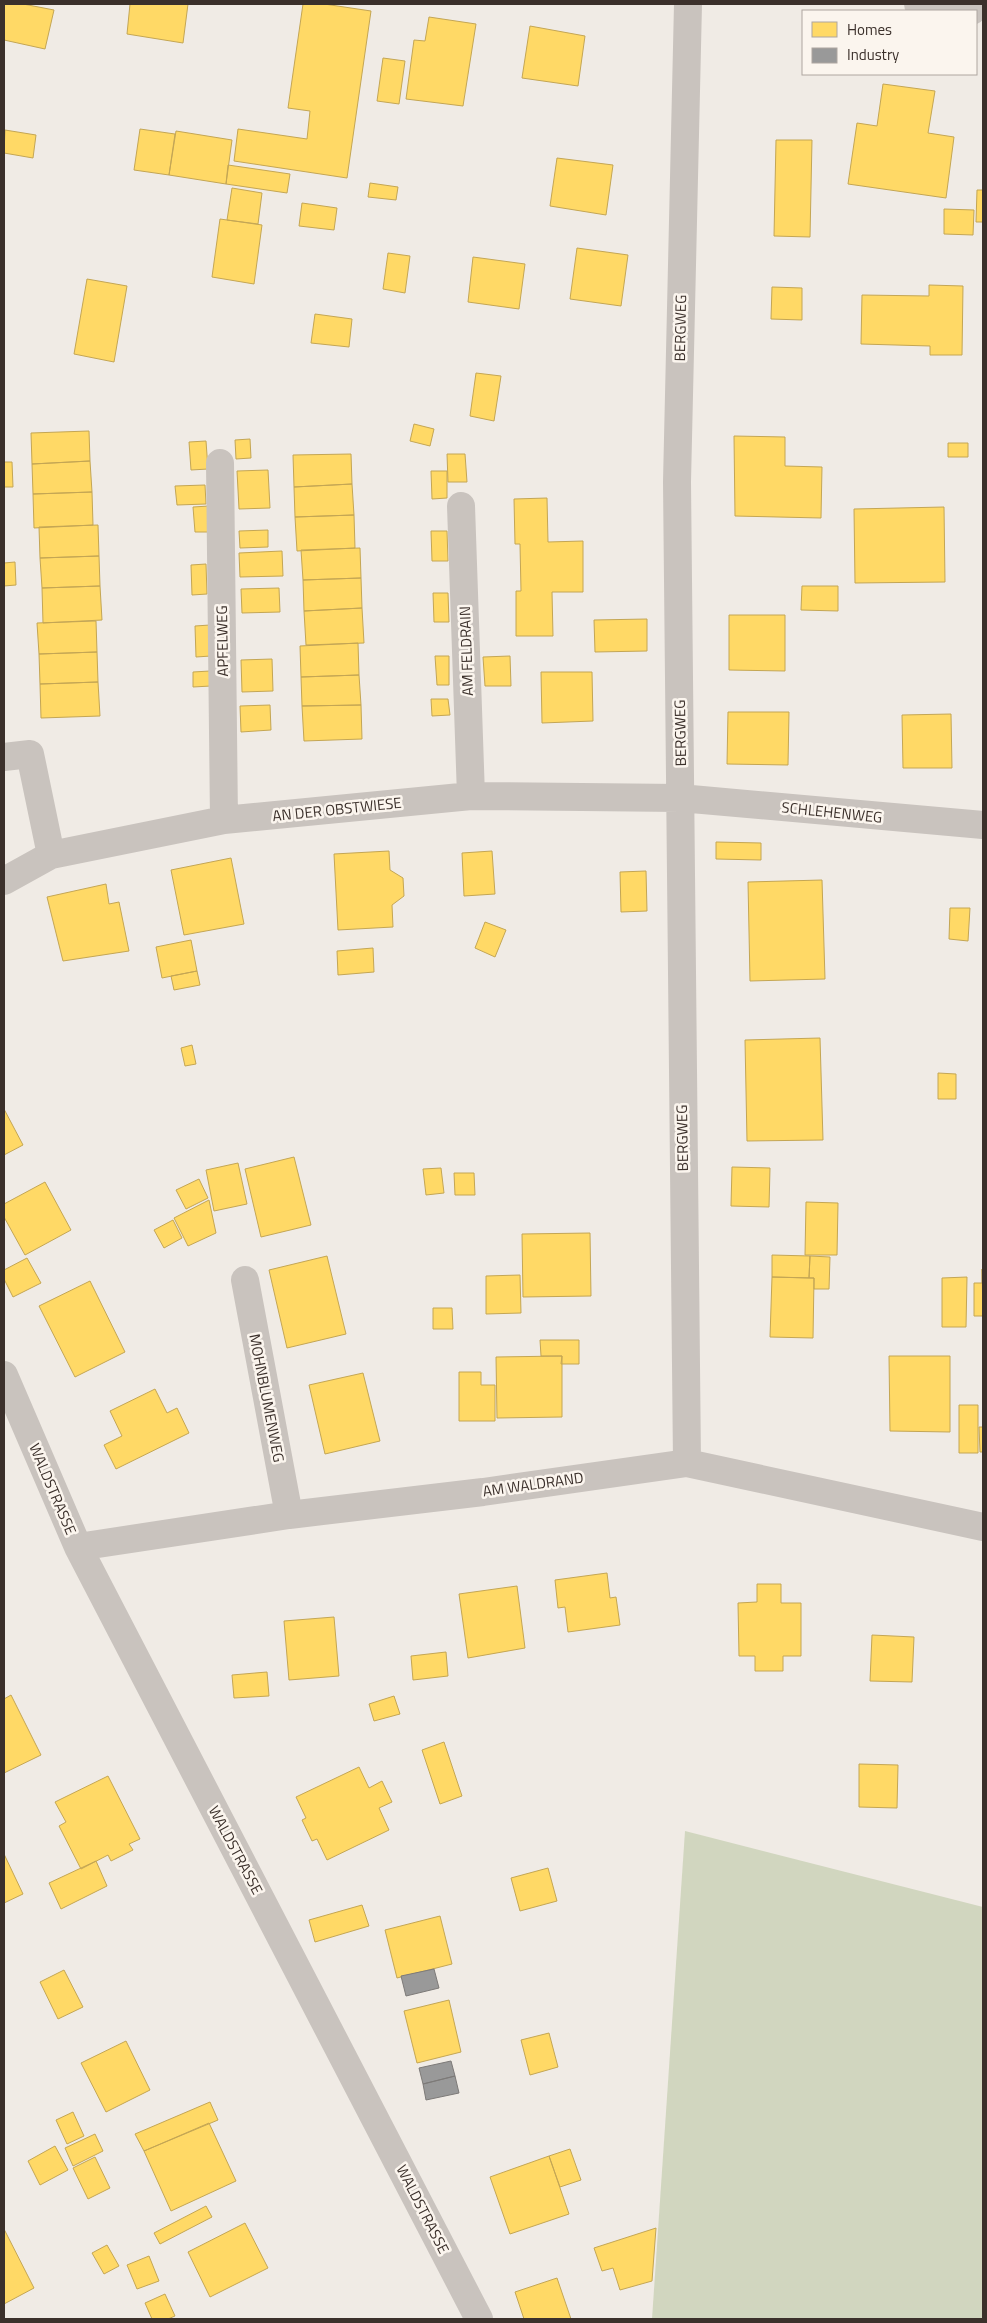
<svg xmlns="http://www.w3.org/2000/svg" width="987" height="2323" viewBox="0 0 987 2323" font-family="'Titillium Web',sans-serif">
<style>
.green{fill:#d1d6bf}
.homes{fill:#ffd966;stroke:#c4a654}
.industry{fill:#999;stroke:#7d7a78}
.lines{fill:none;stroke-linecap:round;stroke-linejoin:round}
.street{stroke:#c9c3be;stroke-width:28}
.labels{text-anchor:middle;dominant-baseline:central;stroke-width:5;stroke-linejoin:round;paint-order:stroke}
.street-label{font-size:15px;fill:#3b302b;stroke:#fbf5ee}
</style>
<rect width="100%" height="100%" fill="#f0ebe5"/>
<path class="green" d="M 685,1831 L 983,1907 L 983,2319 L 652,2319 Z"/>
<path class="homes" d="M 4,4 L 23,4 L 54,10 L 45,49 L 4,40 Z
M 130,4 L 188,4 L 183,43 L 127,34 Z
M 303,4 L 324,4 L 371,11 L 347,178 L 234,161 L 238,129 L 307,139 L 310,111 L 288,108 Z
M 429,17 L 476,24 L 463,106 L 406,99 L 414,40 L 425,41 Z
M 530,26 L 585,36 L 578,86 L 522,78 Z
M 383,58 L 405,61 L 399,104 L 377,101 Z
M 883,84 L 935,91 L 928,133 L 954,137 L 946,198 L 848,184 L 857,123 L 877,126 Z
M 140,129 L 175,134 L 169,175 L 134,170 Z
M 5,130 L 36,135 L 33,158 L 4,153 Z
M 176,131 L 232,140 L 226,184 L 169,175 Z
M 776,140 L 812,140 L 810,237 L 774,236 Z
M 557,158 L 613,165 L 606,215 L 550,206 Z
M 228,165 L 290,174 L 287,193 L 226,184 Z
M 370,183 L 398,187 L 396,200 L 368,197 Z
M 232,188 L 262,193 L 258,224 L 227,220 Z
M 977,190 L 983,190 L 983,222 L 976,222 Z
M 302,203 L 337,208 L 334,230 L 299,226 Z
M 944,209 L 974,210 L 973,235 L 944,234 Z
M 220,219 L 262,225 L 254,284 L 212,277 Z
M 577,248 L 628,255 L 621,306 L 570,299 Z
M 388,253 L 410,256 L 405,293 L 383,289 Z
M 473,257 L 525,264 L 519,309 L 468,302 Z
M 87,279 L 127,286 L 114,362 L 74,354 Z
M 929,285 L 963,286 L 962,355 L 930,355 L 930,346 L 861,344 L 862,295 L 929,296 Z
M 772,287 L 802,288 L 802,320 L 771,319 Z
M 315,314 L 352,319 L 349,347 L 311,343 Z
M 476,373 L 501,376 L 494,421 L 470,416 Z
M 414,424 L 434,429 L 430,446 L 410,441 Z
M 89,431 L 90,461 L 32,464 L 31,433 Z
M 734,436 L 785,437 L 785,466 L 822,467 L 821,518 L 735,516 Z
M 250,439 L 251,458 L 236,459 L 235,440 Z
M 206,441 L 208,469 L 191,470 L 189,442 Z
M 948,443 L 968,443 L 968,457 L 948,457 Z
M 351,454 L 352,484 L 294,487 L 293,455 Z
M 447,454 L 465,454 L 467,482 L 448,482 Z
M 90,461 L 92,492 L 33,494 L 32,464 Z
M 4,462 L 12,462 L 13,487 L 4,487 Z
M 268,470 L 270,508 L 239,509 L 237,471 Z
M 431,471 L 447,471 L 447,498 L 432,499 Z
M 352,484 L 354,515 L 295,517 L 294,487 Z
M 205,485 L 206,504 L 177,505 L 175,486 Z
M 92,492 L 93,525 L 34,528 L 33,494 Z
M 547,498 L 548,542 L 583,541 L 583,592 L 552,592 L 553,636 L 516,636 L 516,591 L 521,591 L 520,544 L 515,544 L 514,499 Z
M 209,506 L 210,532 L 195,532 L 193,507 Z
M 944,507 L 945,582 L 855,583 L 854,509 Z
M 354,515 L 355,548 L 297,551 L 295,517 Z
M 98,525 L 99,556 L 40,558 L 39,527 Z
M 268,530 L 268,547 L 240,548 L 239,531 Z
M 431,531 L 447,531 L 448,561 L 432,561 Z
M 360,548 L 361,578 L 303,580 L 301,550 Z
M 282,551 L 283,576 L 240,577 L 239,553 Z
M 99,556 L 100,586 L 42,588 L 40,558 Z
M 15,562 L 16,585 L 4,586 L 4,563 Z
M 206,564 L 207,594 L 192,595 L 191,565 Z
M 361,578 L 362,608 L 304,611 L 303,580 Z
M 100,586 L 102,620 L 43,623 L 42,588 Z
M 802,586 L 838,586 L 838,611 L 801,610 Z
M 279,588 L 280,612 L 242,613 L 241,589 Z
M 433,593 L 448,593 L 449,622 L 434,622 Z
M 362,608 L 364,643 L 306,645 L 304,611 Z
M 729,615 L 785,615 L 785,671 L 729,670 Z
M 647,619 L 647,651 L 595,652 L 594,620 Z
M 96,621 L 97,652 L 39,654 L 37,623 Z
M 210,625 L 211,656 L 196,657 L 195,626 Z
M 358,643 L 359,675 L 301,677 L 300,646 Z
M 97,652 L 98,682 L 40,684 L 39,654 Z
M 435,656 L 449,656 L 449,685 L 437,685 Z
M 510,656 L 511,686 L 485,686 L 483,657 Z
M 272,659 L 273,691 L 242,692 L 241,660 Z
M 210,671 L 211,686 L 193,687 L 193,672 Z
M 541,672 L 592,672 L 593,721 L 542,723 Z
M 359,675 L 361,705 L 302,706 L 301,677 Z
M 98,682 L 100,716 L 41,718 L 40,684 Z
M 431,699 L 448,699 L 450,715 L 432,716 Z
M 270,705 L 271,730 L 241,732 L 240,706 Z
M 361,705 L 362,739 L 304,741 L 302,706 Z
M 728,712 L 789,712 L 788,765 L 727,764 Z
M 951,714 L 952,768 L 903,768 L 902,715 Z
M 716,842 L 761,843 L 761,860 L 716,859 Z
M 389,851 L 390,870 L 403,878 L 404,896 L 392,905 L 393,927 L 338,930 L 334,854 Z
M 492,851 L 495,894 L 464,896 L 462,853 Z
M 231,858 L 244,924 L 184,935 L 171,870 Z
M 646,871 L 647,911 L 621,912 L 620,872 Z
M 822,880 L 825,979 L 750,981 L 748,882 Z
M 106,884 L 109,904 L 119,902 L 129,951 L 63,961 L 47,897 Z
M 950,908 L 970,908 L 968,941 L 949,939 Z
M 485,922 L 506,930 L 495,957 L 475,948 Z
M 191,940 L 197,971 L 162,978 L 156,947 Z
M 373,948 L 374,972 L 338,975 L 337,951 Z
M 197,971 L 200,985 L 174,990 L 171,976 Z
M 820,1038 L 823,1140 L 747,1141 L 745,1040 Z
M 192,1045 L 196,1064 L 185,1066 L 181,1048 Z
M 938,1073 L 956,1074 L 956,1099 L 938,1099 Z
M 4,1109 L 23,1145 L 4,1155 Z
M 294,1157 L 311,1225 L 261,1237 L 245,1169 Z
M 238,1163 L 247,1204 L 214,1211 L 206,1170 Z
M 732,1167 L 770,1168 L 769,1207 L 731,1206 Z
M 441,1168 L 444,1193 L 426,1195 L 423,1169 Z
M 454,1173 L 474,1173 L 475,1195 L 455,1195 Z
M 199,1179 L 208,1198 L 186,1209 L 176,1190 Z
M 45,1182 L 71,1230 L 25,1255 L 4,1217 L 4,1204 Z
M 209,1200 L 216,1233 L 188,1246 L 174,1218 Z
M 806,1202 L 838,1203 L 837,1255 L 805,1255 Z
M 173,1220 L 182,1238 L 164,1248 L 154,1230 Z
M 590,1233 L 591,1296 L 523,1297 L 522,1234 Z
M 772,1255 L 810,1256 L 809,1278 L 772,1277 Z
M 327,1256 L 346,1334 L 287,1348 L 269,1270 Z
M 810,1256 L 830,1257 L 829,1289 L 814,1289 L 814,1278 L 809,1278 Z
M 27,1258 L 41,1283 L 13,1297 L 4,1279 L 4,1270 Z
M 982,1269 L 983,1316 L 974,1316 L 974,1283 L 982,1283 Z
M 520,1275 L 521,1313 L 486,1314 L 486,1276 Z
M 772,1277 L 814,1278 L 813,1338 L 770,1337 Z
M 967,1277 L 966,1327 L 942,1327 L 942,1278 Z
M 90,1281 L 125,1352 L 75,1377 L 39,1306 Z
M 433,1308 L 452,1308 L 453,1329 L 433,1329 Z
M 540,1340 L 579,1340 L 579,1364 L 561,1364 L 562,1356 L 541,1356 Z
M 562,1356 L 562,1417 L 497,1418 L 496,1357 Z
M 889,1356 L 950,1356 L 950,1432 L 890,1431 Z
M 459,1372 L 481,1372 L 481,1385 L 495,1385 L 495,1421 L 459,1421 Z
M 363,1373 L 380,1441 L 325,1454 L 309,1385 Z
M 155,1389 L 167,1413 L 177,1408 L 189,1433 L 116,1469 L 104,1445 L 122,1436 L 110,1411 Z
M 959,1405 L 978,1405 L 978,1453 L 959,1453 Z
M 979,1427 L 983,1427 L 983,1452 L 980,1452 Z
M 607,1573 L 610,1598 L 616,1597 L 620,1625 L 568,1632 L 565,1607 L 558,1608 L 555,1580 Z
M 757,1584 L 781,1584 L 781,1603 L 801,1603 L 801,1656 L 783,1656 L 783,1671 L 755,1671 L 755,1656 L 739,1656 L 738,1603 L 757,1602 Z
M 517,1586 L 525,1648 L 468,1658 L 459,1594 Z
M 334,1617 L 339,1676 L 289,1680 L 284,1621 Z
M 872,1635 L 914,1637 L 912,1682 L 870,1681 Z
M 446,1652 L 448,1676 L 413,1680 L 411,1656 Z
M 267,1672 L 269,1696 L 234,1698 L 232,1675 Z
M 11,1695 L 41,1755 L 4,1773 L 4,1699 Z
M 394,1696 L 400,1714 L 374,1721 L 369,1704 Z
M 444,1742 L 462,1796 L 440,1804 L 422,1750 Z
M 859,1764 L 898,1765 L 897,1808 L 859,1807 Z
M 359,1767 L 369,1788 L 382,1781 L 392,1802 L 379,1808 L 389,1830 L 327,1860 L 317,1839 L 312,1841 L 302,1820 L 306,1818 L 296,1797 Z
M 108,1776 L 140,1839 L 129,1844 L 133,1850 L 111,1861 L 108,1855 L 81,1869 L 59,1826 L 66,1822 L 55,1802 Z
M 4,1854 L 23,1894 L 4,1903 Z
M 96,1861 L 107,1886 L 61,1909 L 49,1883 Z
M 548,1868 L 557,1901 L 520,1911 L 511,1878 Z
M 362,1905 L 369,1926 L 315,1942 L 309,1920 Z
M 440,1916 L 452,1964 L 397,1978 L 385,1930 Z
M 64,1970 L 83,2007 L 58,2019 L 40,1982 Z
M 449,2000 L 461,2052 L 417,2063 L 404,2011 Z
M 549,2033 L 558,2067 L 530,2075 L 521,2040 Z
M 126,2041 L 150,2090 L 106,2112 L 81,2063 Z
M 210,2102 L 218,2120 L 144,2151 L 135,2134 Z
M 73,2112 L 84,2136 L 67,2144 L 56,2120 Z
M 209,2123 L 236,2181 L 171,2211 L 144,2151 Z
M 95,2134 L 103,2151 L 73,2166 L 65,2148 Z
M 55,2146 L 68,2170 L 40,2185 L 28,2161 Z
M 570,2149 L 581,2180 L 560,2187 L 549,2156 Z
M 549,2156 L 569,2214 L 510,2234 L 490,2177 Z
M 95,2157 L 110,2188 L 88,2199 L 73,2168 Z
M 206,2206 L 212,2217 L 160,2244 L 154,2233 Z
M 245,2223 L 268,2268 L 210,2297 L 188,2252 Z
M 656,2228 L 652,2281 L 620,2290 L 613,2268 L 602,2271 L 594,2248 Z
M 4,2229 L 34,2288 L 4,2304 Z
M 107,2245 L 119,2266 L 104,2274 L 92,2253 Z
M 149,2256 L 159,2281 L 137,2289 L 127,2265 Z
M 557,2278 L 571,2319 L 524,2319 L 515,2292 Z
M 165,2294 L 175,2316 L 168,2319 L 152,2319 L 145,2303 Z"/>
<path class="industry" d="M 434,1969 L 439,1988 L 406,1996 L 401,1976 Z
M 451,2061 L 455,2076 L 423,2084 L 419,2068 Z
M 455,2076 L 459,2093 L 426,2100 L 423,2084 Z"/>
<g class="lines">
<path class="street" d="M 918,4 L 972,11
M 220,463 L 224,820
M 461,506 L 471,796
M 4,757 L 30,754 L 51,855
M 4,881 L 51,855 L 224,820 L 471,796 L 680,798 L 983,825
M 245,1280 L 289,1515
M 4,1375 L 78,1547 L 479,2319
M 687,1463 L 677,482 L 688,4
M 78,1547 L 289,1515 L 483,1492 L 687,1463 L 983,1527"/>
</g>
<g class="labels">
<g class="street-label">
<text transform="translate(680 328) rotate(-89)">BERGWEG</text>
<text transform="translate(222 641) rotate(-91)">APFELWEG</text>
<text transform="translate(466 651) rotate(-92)">AM FELDRAIN</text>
<text transform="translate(680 733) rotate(-91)">BERGWEG</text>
<text transform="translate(337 809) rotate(-6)">AN DER OBSTWIESE</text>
<text transform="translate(832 812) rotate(6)">SCHLEHENWEG</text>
<text transform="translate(682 1138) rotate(-91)">BERGWEG</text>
<text transform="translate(267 1398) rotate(79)">MOHNBLUMENWEG</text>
<text transform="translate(533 1484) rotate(-8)">AM WALDRAND</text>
<text transform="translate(53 1489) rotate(67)">WALDSTRASSE</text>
<text transform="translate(236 1850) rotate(62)">WALDSTRASSE</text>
<text transform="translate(423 2209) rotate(63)">WALDSTRASSE</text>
</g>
</g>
<rect width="987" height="2323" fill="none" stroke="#3b302b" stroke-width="10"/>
<rect x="802" y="10" width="175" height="65" fill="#fbf5ee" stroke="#aea6a0"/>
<rect x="812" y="22" width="25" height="15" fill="#ffd966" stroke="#aea6a0"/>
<text x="847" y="35" font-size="15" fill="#3b302b">Homes</text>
<rect x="812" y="48" width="25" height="15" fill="#999999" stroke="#aea6a0"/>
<text x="847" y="60" font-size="15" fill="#3b302b">Industry</text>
</svg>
